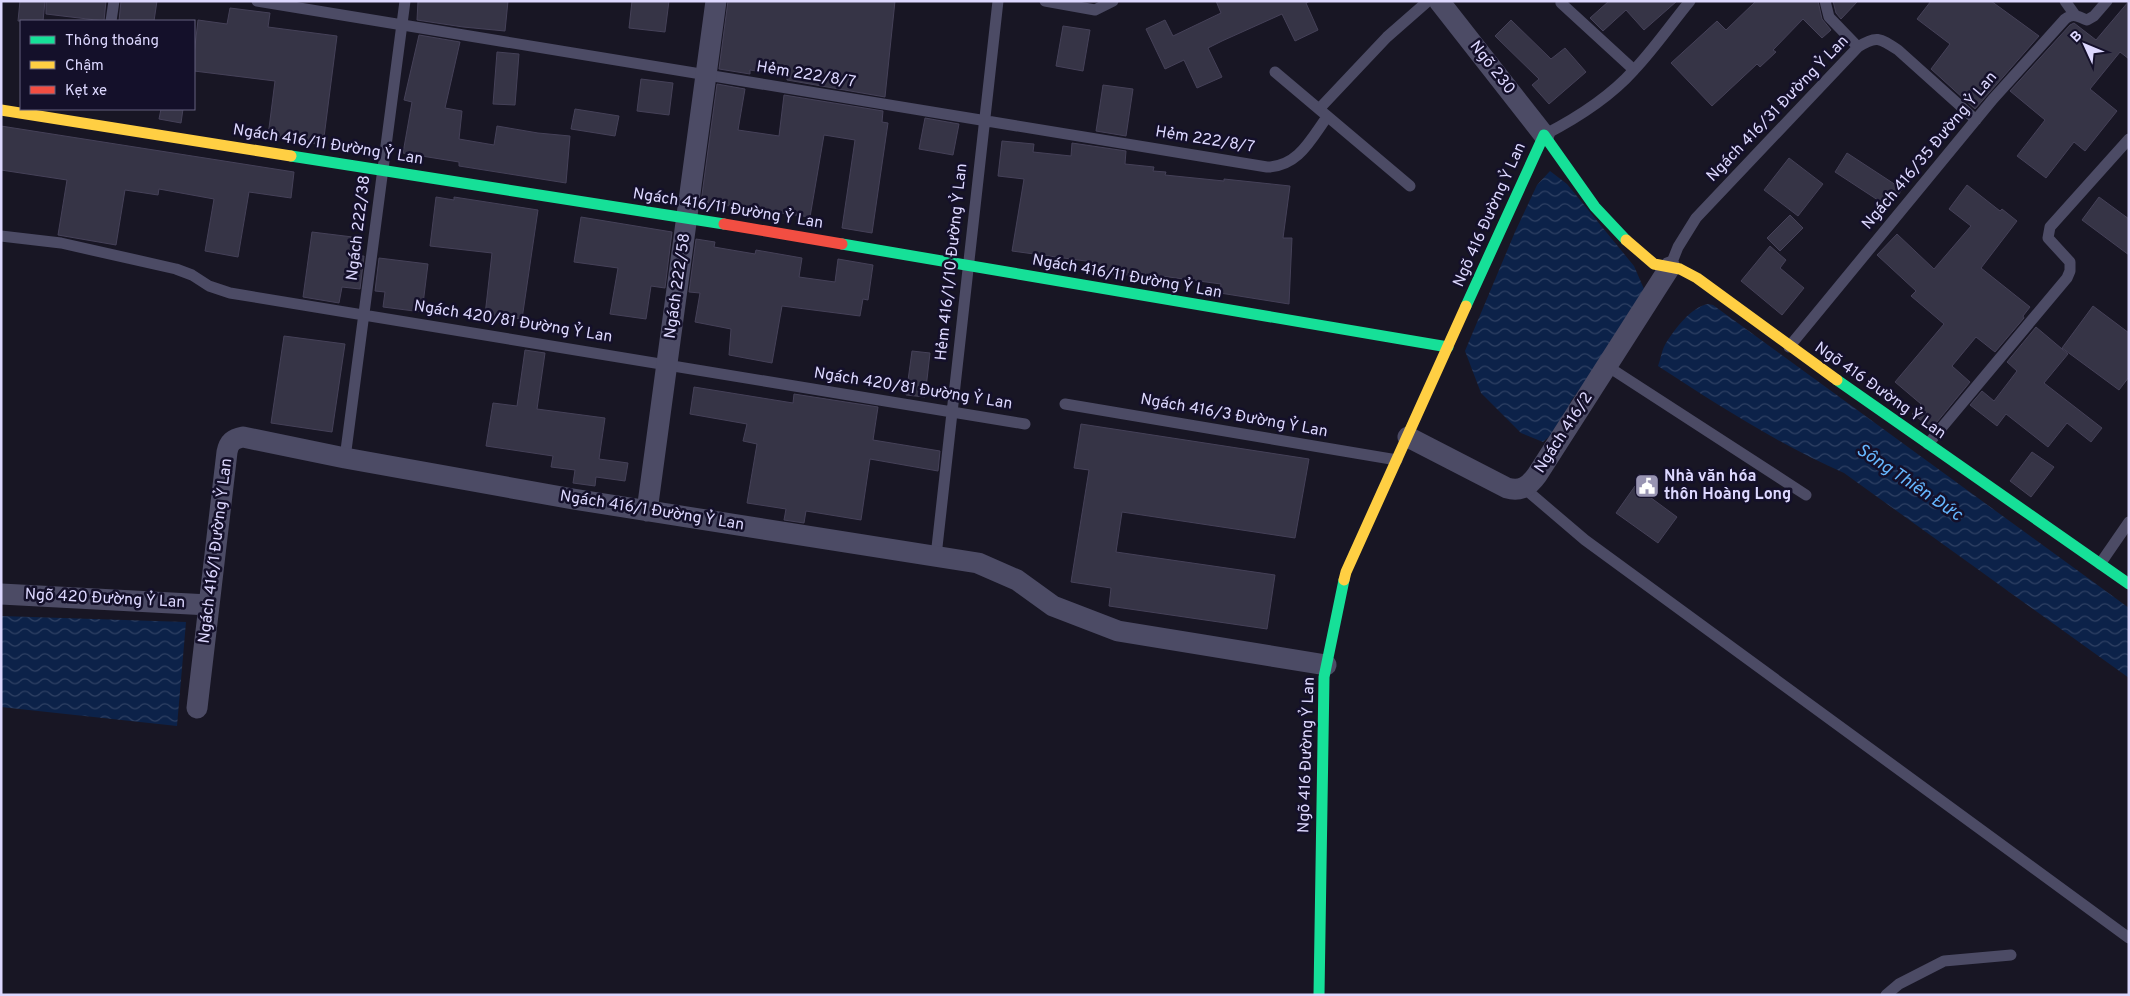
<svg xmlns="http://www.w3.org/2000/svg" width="2130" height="996" viewBox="0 0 2130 996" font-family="Overpass,sans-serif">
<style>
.water{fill:url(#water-waves)}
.building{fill:#363446;stroke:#454158}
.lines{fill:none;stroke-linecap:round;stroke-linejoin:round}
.lane{stroke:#4c4b65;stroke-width:11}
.street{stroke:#4c4b65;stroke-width:21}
.fast{stroke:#16e098;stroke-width:11}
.slow{stroke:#ffcf43;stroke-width:11}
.jam{stroke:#f24e42;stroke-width:11}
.labels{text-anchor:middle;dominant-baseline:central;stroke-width:5;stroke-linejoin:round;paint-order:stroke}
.street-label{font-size:16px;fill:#ddd8ff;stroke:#14102a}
.poi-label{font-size:16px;font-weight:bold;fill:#ddd8ff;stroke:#14102a;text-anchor:start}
.water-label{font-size:18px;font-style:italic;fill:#66b7ff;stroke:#14102a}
</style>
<defs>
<pattern id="water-waves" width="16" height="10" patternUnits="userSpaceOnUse" patternTransform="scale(1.25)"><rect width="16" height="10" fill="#0c2249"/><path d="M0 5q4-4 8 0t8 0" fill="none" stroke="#2f4164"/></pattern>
</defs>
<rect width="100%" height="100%" fill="#181624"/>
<path class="water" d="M 1550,171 L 1567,184 L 1634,266 L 1644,289 L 1599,363 L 1571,401 L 1561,426 L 1543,442 L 1521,433 L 1481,393 L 1465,351 L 1515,232 L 1537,185 Z
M 1708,304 L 1713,305 L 2129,608 L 2129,678 L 1844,473 C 1778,444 1718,405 1658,366 C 1661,358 1662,349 1666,343 C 1675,329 1691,307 1708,304 Z
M 1,616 L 186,622 L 177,726 L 1,707 Z"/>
<path class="building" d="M 20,1 L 45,1 L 43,21 L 18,21 Z
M 46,1 L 106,1 L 104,21 L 46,14 Z
M 121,1 L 157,1 L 154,21 L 119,21 Z
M 418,1 L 508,1 L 505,31 L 463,27 L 417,20 Z
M 632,1 L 669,1 L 665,32 L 629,28 Z
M 728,1 L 895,1 L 885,97 L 787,80 L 787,76 L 750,70 L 750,74 L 719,69 Z
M 1216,1 L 1310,1 L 1306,3 L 1318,30 L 1295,41 L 1282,14 L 1222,41 L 1208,48 L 1222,77 L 1197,88 L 1184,60 L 1165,69 L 1146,29 L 1165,20 L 1173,36 L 1221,13 Z
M 1609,1 L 1677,1 L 1644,30 L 1626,10 L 1603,31 L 1590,18 Z
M 1756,1 L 1818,1 L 1822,19 L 1831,30 L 1822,38 L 1803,19 L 1773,50 L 1776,52 L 1760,67 L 1757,64 L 1712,106 L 1671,63 L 1717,21 L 1726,30 Z
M 1833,1 L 1858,1 L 1841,19 L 1836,13 Z
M 1931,1 L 1991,1 L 2039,36 L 1975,109 L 1931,69 L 1950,44 L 1917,19 Z
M 2129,1 L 2129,59 L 2120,52 L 2090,89 L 2117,111 L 2085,151 L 2074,142 L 2046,178 L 2017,156 L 2045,120 L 2010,91 L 2070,25 L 2074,23 L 2096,40 Z
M 230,8 L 270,13 L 268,27 L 337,36 L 323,145 L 268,136 L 275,81 L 194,71 L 194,55 L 198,20 L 227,24 Z
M 1511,20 L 1551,59 L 1565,48 L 1586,72 L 1549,104 L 1532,85 L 1539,79 L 1495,36 Z
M 1063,26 L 1090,30 L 1083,71 L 1056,66 Z
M 419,35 L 460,42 L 445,108 L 462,111 L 459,139 L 494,145 L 497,126 L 538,133 L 570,136 L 566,183 L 459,166 L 459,162 L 403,153 L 412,102 L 404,100 Z
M 497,52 L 519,54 L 515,105 L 493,104 Z
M 641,79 L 673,83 L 669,115 L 637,111 Z
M 717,84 L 745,89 L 738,130 L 779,136 L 784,95 L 883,111 L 882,122 L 888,123 L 872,233 L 842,228 L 855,140 L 824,135 L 810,217 L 701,202 Z
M 1103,85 L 1133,89 L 1126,136 L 1096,131 Z
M 161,109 L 183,109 L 181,123 L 159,119 Z
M 575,109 L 619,116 L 615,136 L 571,129 Z
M 925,118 L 959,124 L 953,155 L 919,149 Z
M 1,126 L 294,172 L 291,198 L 249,192 L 238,257 L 205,251 L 214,199 L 159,189 L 158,195 L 125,190 L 116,245 L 58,235 L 67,180 L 1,170 Z
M 1002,141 L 1034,144 L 1033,152 L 1071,156 L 1072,143 L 1126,151 L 1125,164 L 1154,167 L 1153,171 L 1166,172 L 1165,175 L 1224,181 L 1224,179 L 1290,186 L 1283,238 L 1292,238 L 1289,304 L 1220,293 L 1221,284 L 1154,275 L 1153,279 L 1115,273 L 1114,275 L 1092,271 L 1093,262 L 1012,251 L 1024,179 L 998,176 Z
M 1847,153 L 1902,189 L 1890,208 L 1835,172 Z
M 1789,158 L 1823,184 L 1798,216 L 1764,190 Z
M 1967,185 L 2000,211 L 2002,209 L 2017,221 L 1981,268 L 2030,307 L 2023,316 L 2024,318 L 1995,352 L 1976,337 L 1952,366 L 1970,382 L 1932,428 L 1912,414 L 1921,404 L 1895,382 L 1944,324 L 1911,296 L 1916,291 L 1877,255 L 1897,234 L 1934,269 L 1971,226 L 1949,209 Z
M 436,197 L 454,200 L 454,197 L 538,210 L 522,319 L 485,315 L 492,253 L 430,246 Z
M 2099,197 L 2129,219 L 2129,255 L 2082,220 Z
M 1790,215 L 1803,228 L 1780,251 L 1767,238 Z
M 581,217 L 672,232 L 665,288 L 651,286 L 646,319 L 610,314 L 618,268 L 574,262 Z
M 312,232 L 361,238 L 359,256 L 364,256 L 360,289 L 342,287 L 339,303 L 303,297 Z
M 696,239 L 715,242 L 714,247 L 755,254 L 756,250 L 802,258 L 799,277 L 835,282 L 838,259 L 873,265 L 868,300 L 863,299 L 860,316 L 782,306 L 772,363 L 729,355 L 731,329 L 695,322 L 700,293 L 689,292 Z
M 1770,246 L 1786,260 L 1780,268 L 1804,288 L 1782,315 L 1741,281 Z
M 379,258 L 428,264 L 422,312 L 383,307 L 385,292 L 375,291 Z
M 2093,306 L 2129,333 L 2129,377 L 2119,390 L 2062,348 Z
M 2036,327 L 2068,354 L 2044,383 L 2102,428 L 2091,442 L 2067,423 L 2048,447 L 2006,414 L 1997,426 L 1970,405 L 1982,391 L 1994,401 L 2017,371 L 2007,362 Z
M 284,336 L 345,344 L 332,432 L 271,423 Z
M 525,350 L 545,353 L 537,409 L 605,418 L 599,459 L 628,463 L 625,481 L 596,477 L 595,486 L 573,483 L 575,470 L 551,467 L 553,456 L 486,446 L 493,403 L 517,406 Z
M 912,351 L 930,353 L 925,397 L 906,395 Z
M 694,387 L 793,403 L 794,394 L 878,407 L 873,440 L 940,451 L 938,471 L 870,459 L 861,520 L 806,511 L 804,523 L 784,520 L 786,509 L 747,503 L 757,444 L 743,441 L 747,424 L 690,414 Z
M 1081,424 L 1309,459 L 1295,538 L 1122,512 L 1116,552 L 1275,575 L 1267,629 L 1109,606 L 1111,588 L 1071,582 L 1089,470 L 1074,468 Z
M 2032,452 L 2054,467 L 2031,497 L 2010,481 Z
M 1635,486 L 1677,517 L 1658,543 L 1616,513 Z"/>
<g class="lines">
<path class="lane" d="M 257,1 L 1267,167 C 1298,167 1311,139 1327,117
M 1045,1 L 1095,10 L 1113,1
M 1562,1 L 1561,3 L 1634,70
M 1825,1 L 1829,17 L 1858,47
M 2065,1 L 2075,15
M 111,21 L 114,1
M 1275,72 L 1410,186
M 1319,109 L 1387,37 L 1428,1
M 1544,135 C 1577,118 1609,98 1634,70 C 1654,49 1671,24 1690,1
M 1,236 L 61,243 L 176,269 L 192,275 L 209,286 L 230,293 L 1025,424
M 1670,267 L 1678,247 L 1696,218 L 1858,47 C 1876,35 1880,38 1898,50 L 1976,120
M 1789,347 L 1993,99 L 2065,19 C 2074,12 2078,17 2087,20 L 2094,16 L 2107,1
M 1607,366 L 1806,495
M 1065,404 L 1397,460
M 1928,444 L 2067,278 L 2070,271 L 2070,262 L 2048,238 L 2050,227 L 2129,139
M 345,458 L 405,1
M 1524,488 L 1585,540 L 2129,938
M 936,556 L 998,1
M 2100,564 L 2129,522
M 1886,995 L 1899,984 L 1944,961 L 2011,955"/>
<path class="street" d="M 1439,1 L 1544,135
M 1408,437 L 1507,488 C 1521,492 1529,486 1537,475 L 1670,267
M 647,511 L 716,1
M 1,594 L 209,605
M 197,708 L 227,452 C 229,442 233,439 243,437 L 345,458 L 573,499 L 978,563 L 1017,580 L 1053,606 L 1118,631 L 1326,665"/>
<path class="fast" d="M 291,156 L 724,224
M 842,244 L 1448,347
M 1466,306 L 1544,135 L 1595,207 L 1626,240
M 1837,380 L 2129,584
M 1319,995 L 1324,677 L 1344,580"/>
<path class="slow" d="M 1,110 L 291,156
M 1626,240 L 1654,264 L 1680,269 L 1697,278 L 1837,380
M 1344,580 L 1346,572 L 1466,306"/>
<path class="jam" d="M 724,224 L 842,244"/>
</g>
<defs>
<symbol id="civic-square" viewBox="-11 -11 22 22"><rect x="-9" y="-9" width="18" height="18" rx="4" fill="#9894b2" stroke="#14102a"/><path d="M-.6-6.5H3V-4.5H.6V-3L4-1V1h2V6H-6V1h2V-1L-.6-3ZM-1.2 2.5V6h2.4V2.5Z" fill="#fff"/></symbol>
</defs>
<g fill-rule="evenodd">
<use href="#civic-square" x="1633" y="472" width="28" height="28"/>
</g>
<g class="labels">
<g class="street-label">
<text transform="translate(1492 68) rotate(52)">Ngõ 230</text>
<text transform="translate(806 75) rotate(9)">Hẻm 222/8/7</text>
<text transform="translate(1778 109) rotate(-46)">Ngách 416/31 Đường Ỷ Lan</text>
<text transform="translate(1205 140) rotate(9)">Hẻm 222/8/7</text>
<text transform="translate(328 145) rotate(9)">Ngách 416/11 Đường Ỷ Lan</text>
<text transform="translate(1930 151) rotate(-50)">Ngách 416/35 Đường Ỷ Lan</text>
<text transform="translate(728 209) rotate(9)">Ngách 416/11 Đường Ỷ Lan</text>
<text transform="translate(1490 215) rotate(-66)">Ngõ 416 Đường Ỷ Lan</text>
<text transform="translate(359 228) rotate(-83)">Ngách 222/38</text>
<text transform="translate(952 262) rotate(-84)">Hẻm 416/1/10 Đường Ỷ Lan</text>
<text transform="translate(1127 277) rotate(10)">Ngách 416/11 Đường Ỷ Lan</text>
<text transform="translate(678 286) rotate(-82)">Ngách 222/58</text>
<text transform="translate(513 322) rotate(9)">Ngách 420/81 Đường Ỷ Lan</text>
<text transform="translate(913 389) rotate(9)">Ngách 420/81 Đường Ỷ Lan</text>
<text transform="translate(1880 391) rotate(35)">Ngõ 416 Đường Ỷ Lan</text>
<text transform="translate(1234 416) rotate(10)">Ngách 416/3 Đường Ỷ Lan</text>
<text transform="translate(1564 433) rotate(-57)">Ngách 416/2</text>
<text transform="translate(652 511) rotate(9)">Ngách 416/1 Đường Ỷ Lan</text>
<text transform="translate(216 551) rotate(-83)">Ngách 416/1 Đường Ỷ Lan</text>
<text transform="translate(105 599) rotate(3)">Ngõ 420 Đường Ỷ Lan</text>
<text transform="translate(1307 755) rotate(-88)">Ngõ 416 Đường Ỷ Lan</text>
</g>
<g class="poi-label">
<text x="1664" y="477">Nhà văn hóa<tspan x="1664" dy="18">thôn Hoàng Long</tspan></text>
</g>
<g class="water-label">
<text transform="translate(1909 483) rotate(34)">Sông Thiên Đức</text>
</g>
</g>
<rect width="2130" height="996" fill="none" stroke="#ddd8ff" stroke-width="5"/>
<rect x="20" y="20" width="175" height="90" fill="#14102a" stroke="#64607f"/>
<rect x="30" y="36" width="25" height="8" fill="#16e098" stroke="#64607f"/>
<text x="65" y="45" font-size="15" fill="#ddd8ff">Thông thoáng</text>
<rect x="30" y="61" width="25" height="8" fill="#ffcf43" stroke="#64607f"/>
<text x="65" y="70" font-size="15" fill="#ddd8ff">Chậm</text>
<rect x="30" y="86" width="25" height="8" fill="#f24e42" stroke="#64607f"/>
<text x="65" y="95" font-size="15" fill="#ddd8ff">Kẹt xe</text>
<g transform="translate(2085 45) rotate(314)" stroke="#14102a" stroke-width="4" paint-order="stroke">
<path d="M0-4L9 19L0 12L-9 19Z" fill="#ddd8ff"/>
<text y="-8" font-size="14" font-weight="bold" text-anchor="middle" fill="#ddd8ff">B</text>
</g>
</svg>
